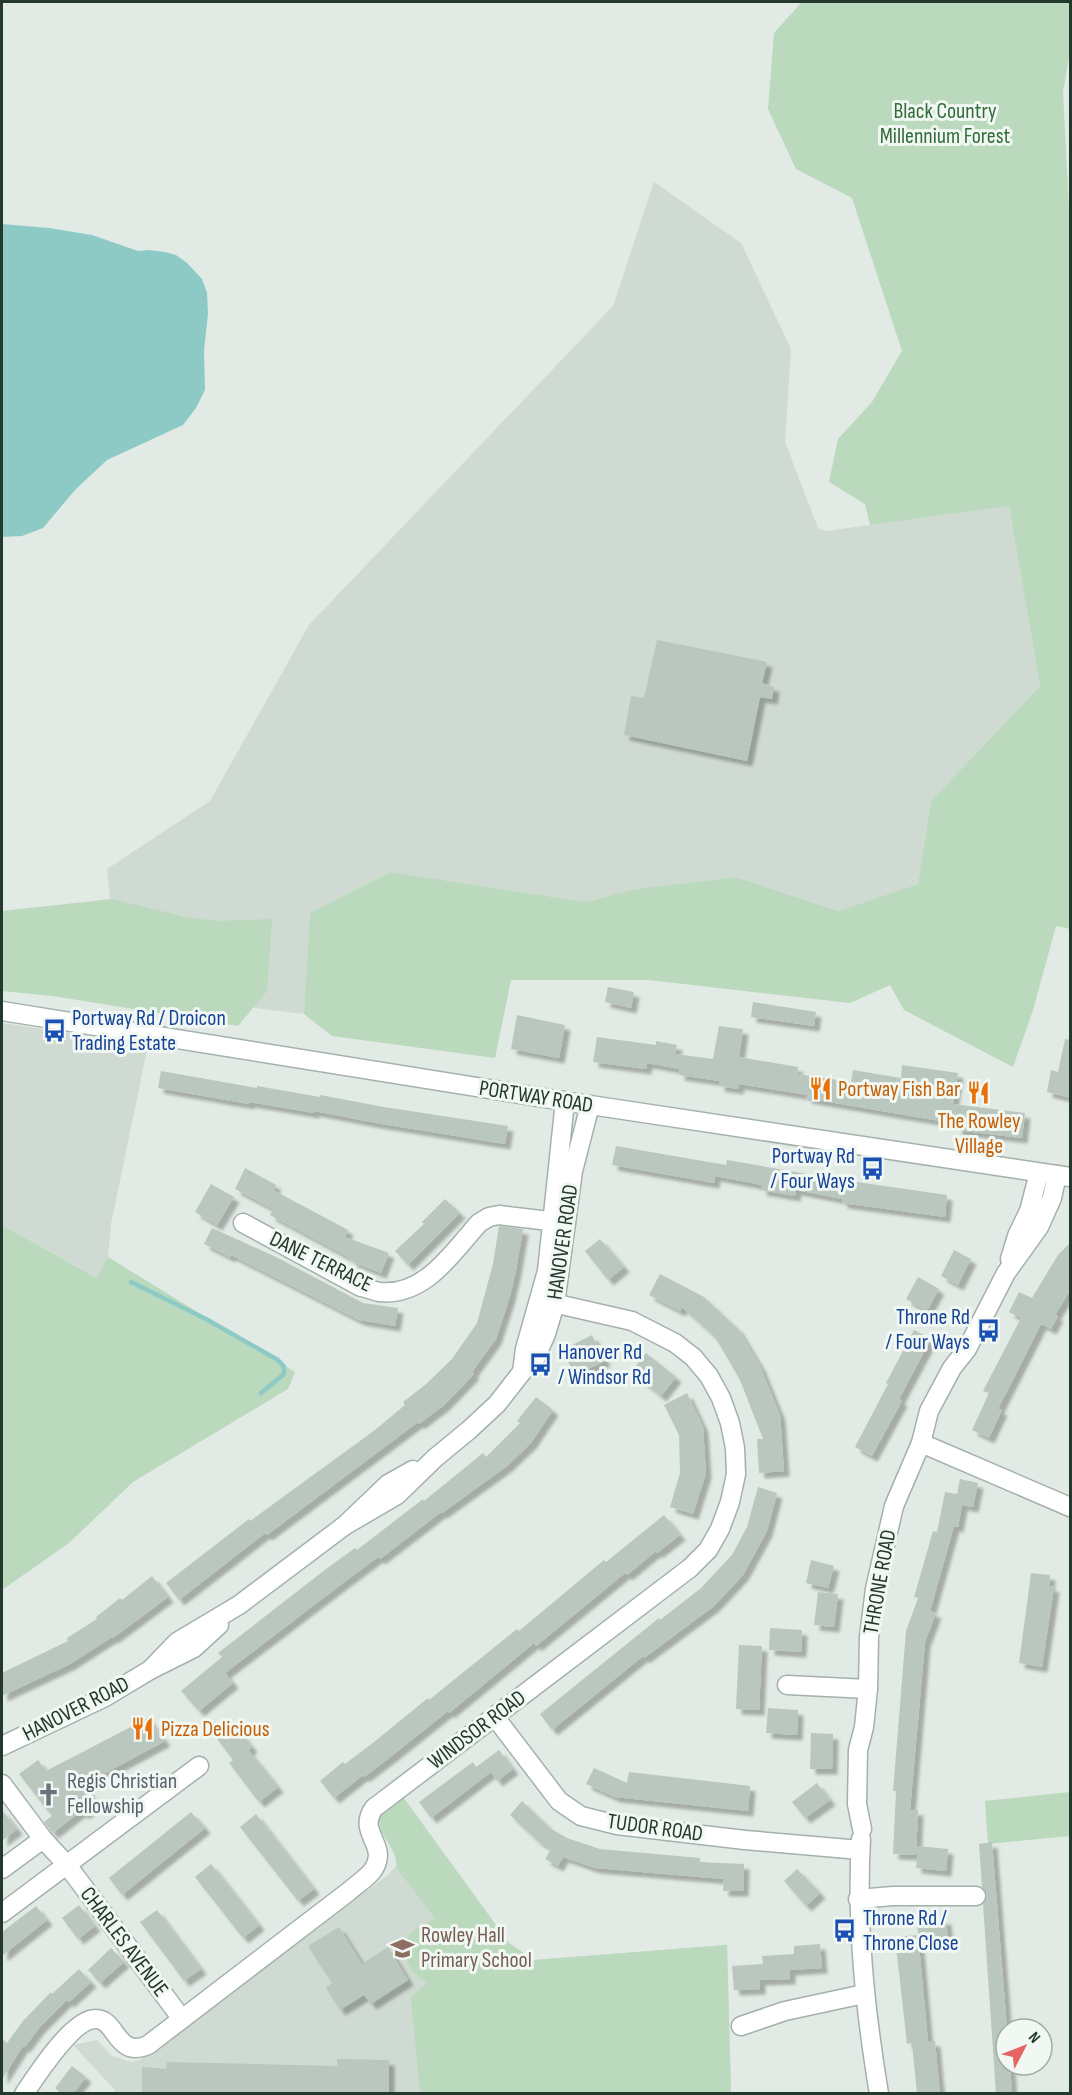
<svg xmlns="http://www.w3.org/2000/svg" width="1072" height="2095" viewBox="0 0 1072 2095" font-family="'Sofia Sans Condensed',sans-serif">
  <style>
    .built { fill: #cfdad2 }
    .green { fill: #bbd9bc }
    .water { fill: #8dcac5 }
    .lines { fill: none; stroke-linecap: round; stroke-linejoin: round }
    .stream { stroke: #8dcac5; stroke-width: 4.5 }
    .building { fill: #b9c7bf; filter: url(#shadow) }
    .minor-casing { stroke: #a4b1aa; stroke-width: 21 }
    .minor { stroke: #fff; stroke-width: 18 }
    .labels { text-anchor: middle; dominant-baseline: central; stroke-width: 6; stroke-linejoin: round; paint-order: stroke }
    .park-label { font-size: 22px; fill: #316c3a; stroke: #f1f7f2 }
    .transit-label { font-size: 22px; fill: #164399; stroke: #f1f7f2; text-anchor: start }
    .food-label { font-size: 22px; fill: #c56008; stroke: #f1f7f2; text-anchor: start }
    .street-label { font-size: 22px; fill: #23392e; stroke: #f1f7f2 }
    .worship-label { font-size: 22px; fill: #5b616d; stroke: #f1f7f2; text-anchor: start }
    .education-label { font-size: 22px; fill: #785e54; stroke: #f1f7f2; text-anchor: start }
  </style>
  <defs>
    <filter id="shadow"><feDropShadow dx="5.5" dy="5.5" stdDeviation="1.5" flood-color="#0004"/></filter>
  </defs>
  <rect width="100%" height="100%" fill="#e1eae4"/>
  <g class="built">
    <polygon points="654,182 741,243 791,349 785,442 818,528 826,531 1009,506 1040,686 931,801 918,884 838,911 736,877 636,889 585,902 391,872 310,913 304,1014 120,991 107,869 210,801 309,625 613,306"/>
    <polygon points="2,1023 148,1045 111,1224 108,1257 98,1278 2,1225"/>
    <polygon points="403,1797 509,1943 534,1960 727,1945 731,2093 115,2093 114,2089 73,2045 97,2040 112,2056 131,2062 137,2061 153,2053 389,1874 396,1866 396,1857 380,1829 380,1816"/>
  </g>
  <g class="green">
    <polygon points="802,2 1070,2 1070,51 1063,92 1070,228 1070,929 1056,926 1033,1010 1013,1067 904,1010 890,985 850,1003 649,980 511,980 495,1058 332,1036 304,1014 310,913 391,872 585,902 636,889 736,877 838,911 918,884 931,801 1040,686 1009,506 870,525 865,504 829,482 838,439 872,402 902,351 852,198 796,169 768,109 774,33"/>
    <polygon points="112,899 190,918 218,921 272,919 267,991 238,1026 53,996 2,991 2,911"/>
    <polygon points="2,1225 97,1278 108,1257 295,1372 288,1389 133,1482 69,1543 2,1590"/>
    <polygon points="1070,1792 1070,1836 988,1844 985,1801"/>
    <path d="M403,1797l106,146 25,17 193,-15 4,148h-311l-9,-96 16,-14c-24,-17 -21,-21 -18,-49l26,-16 -37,-48 -4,-18 -14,-23 -1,-9 2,-7z"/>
  </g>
  <polygon class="water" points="2,224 49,228 92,235 138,251 149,250 165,252 176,255 187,263 202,279 207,293 208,313 204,351 205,390 196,408 183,425 107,460 75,490 43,528 22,536 2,537"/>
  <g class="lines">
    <polyline class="stream" points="131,1282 206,1319 278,1360 284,1367 284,1374 261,1393"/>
  </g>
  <g class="building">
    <polygon points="657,640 767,662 762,683 774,687 772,699 760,697 747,761 624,735 631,696 644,698"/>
    <polygon points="608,987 634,992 631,1008 605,1002"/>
    <polygon points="753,1002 816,1012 814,1026 751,1017"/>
    <polygon points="517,1015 565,1025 559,1058 511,1049"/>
    <polygon points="719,1026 743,1029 739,1057 798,1067 797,1074 851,1082 853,1070 901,1078 902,1065 958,1073 953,1104 1025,1113 1022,1138 957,1130 957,1124 806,1098 807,1095 739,1084 738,1089 719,1086 720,1081 679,1075 680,1069 647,1063 646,1069 593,1062 597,1037 656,1045 656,1041 677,1045 675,1054 713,1059"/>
    <polygon points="1065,1039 1071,1040 1071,1098 1047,1092 1051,1070 1058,1072"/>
    <polygon points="161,1071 257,1088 257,1086 320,1097 320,1095 384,1107 508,1126 505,1144 376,1123 314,1111 314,1113 249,1102 249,1104 158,1088"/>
    <polygon points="616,1146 726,1165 727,1160 836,1179 947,1195 945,1217 842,1203 842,1199 796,1190 795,1196 761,1190 762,1185 715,1176 714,1183 612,1165"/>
    <polygon points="245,1168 276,1185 273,1190 348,1230 345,1237 389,1253 381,1273 351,1261 352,1259 270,1215 273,1209 235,1189"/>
    <polygon points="211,1184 234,1197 217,1225 195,1212"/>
    <polygon points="445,1199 460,1213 408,1265 395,1251 424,1224 422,1222"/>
    <polygon points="499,1226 523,1229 516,1270 510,1296 496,1339 472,1372 474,1374 444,1405 419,1424 418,1422 267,1535 265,1533 179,1600 166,1583 249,1519 250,1521 375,1430 405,1405 403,1402 425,1385 452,1359 477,1323 493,1264"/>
    <polygon points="212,1228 276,1257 363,1303 398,1308 395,1326 359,1320 231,1255 230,1257 204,1244"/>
    <polygon points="600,1239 624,1267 608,1280 585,1251"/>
    <polygon points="1071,1242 1071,1289 1055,1315 1058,1316 1051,1329 1041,1324 998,1409 1002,1410 989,1438 972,1430 989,1393 983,1391 1021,1318 1009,1312 1019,1292 1032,1298 1058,1255"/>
    <polygon points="954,1250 971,1259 958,1285 941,1276"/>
    <polygon points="660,1274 704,1297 738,1329 760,1366 780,1415 784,1471 759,1473 757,1439 763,1439 740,1380 715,1337 682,1307 680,1311 649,1295"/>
    <polygon points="918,1277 939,1289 927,1311 906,1299"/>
    <polygon points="914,1330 931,1339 899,1399 902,1401 872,1456 855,1447 888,1384 886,1383"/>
    <polygon points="592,1335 605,1361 575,1375 562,1350"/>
    <polygon points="646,1353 676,1377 661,1396 631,1372"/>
    <polygon points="687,1393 703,1427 706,1473 693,1514 670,1507 680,1473 679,1435 664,1405"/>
    <polygon points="536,1397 553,1410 531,1443 507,1466 442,1513 441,1512 380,1559 378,1557 343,1583 225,1673 233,1683 199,1711 181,1691 222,1657 218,1653 326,1569 355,1548 357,1550 423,1499 424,1501 483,1453 486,1457 520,1423 517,1421"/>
    <polygon points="960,1479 978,1483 973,1507 962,1505 958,1527 954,1526 930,1611 936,1613 925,1642 910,1810 918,1810 916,1855 893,1854 896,1791 893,1791 906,1631 918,1598 914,1597 933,1531 937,1532 945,1492 957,1494"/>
    <polygon points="758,1487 777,1493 767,1531 743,1575 714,1606 644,1658 643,1656 552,1730 540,1714 659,1618 660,1620 701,1588 732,1555 747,1527"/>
    <polygon points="664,1515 680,1535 657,1553 656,1551 627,1575 625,1573 536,1646 534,1643 449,1713 448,1711 389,1758 364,1777 363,1775 334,1798 320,1781 343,1762 345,1764 374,1742 428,1698 429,1700 517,1629 519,1631 604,1560 606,1562"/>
    <polygon points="811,1560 834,1566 828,1588 806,1583"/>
    <polygon points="1031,1573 1050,1575 1049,1586 1054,1587 1042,1667 1019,1663"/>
    <polygon points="152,1576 168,1597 113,1638 112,1637 70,1664 2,1696 2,1673 68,1641 67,1638 97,1619 96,1617 120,1598 122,1600"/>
    <polygon points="818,1592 838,1594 834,1627 814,1625"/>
    <polygon points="770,1628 802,1630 801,1652 769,1650"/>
    <polygon points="739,1645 762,1646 759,1710 736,1709"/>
    <polygon points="768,1708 798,1710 797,1735 766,1733"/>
    <polygon points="148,1718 165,1741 85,1784 95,1805 84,1814 81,1811 53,1833 44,1822 52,1816 19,1774 38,1760 46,1771"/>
    <polygon points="232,1722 252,1747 248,1750 278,1787 259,1802 229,1763 233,1760 215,1736"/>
    <polygon points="811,1733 833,1734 832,1769 810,1769"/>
    <polygon points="499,1750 513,1769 497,1781 491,1772 431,1818 419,1802 473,1762 476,1767"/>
    <polygon points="594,1768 627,1783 629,1772 750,1786 748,1811 615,1797 586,1784"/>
    <polygon points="817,1783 830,1800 805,1818 792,1802"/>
    <polygon points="522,1801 551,1829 567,1838 600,1849 700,1858 700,1862 744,1864 743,1891 723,1891 724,1879 595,1868 563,1857 558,1866 545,1859 551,1849 537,1840 510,1815"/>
    <polygon points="2,1810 17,1829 2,1841"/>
    <polygon points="191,1812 205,1828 122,1895 109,1878"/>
    <polygon points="256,1814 314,1889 298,1901 240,1827"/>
    <polygon points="992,1842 1007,2029 1006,2065 1010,2065 1012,2094 996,2094 983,1904 987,1895 982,1887 979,1844"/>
    <polygon points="918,1846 948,1849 946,1871 916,1868"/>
    <polygon points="211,1864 259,1925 243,1938 195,1877"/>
    <polygon points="797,1869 820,1893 806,1906 784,1881"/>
    <polygon points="79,1905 95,1926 78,1939 62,1918"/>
    <polygon points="36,1906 47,1920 2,1956 2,1932"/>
    <polygon points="157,1910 201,1969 184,1981 140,1922"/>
    <polygon points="946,1919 948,1941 919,1944 917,1922"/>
    <polygon points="339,1927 362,1964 388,1947 408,1980 371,2004 364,1995 340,2010 326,1988 332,1983 308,1946"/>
    <polygon points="918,1935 928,2041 935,2041 940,2094 917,2094 912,2043 907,2044 895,1937"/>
    <polygon points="820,1944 822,1968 790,1970 790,1979 760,1980 760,1989 734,1990 732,1966 763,1964 762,1956 794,1954 794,1946"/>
    <polygon points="111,1948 124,1962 100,1983 88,1970"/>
    <polygon points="79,1969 91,1982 69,2002 67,2000 39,2028 25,2047 23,2046 2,2079 2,2039 7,2043 23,2021 51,1992 52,1994"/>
    <polygon points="337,2059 389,2060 389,2094 142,2094 142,2067 166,2069 167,2062 337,2066"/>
    <polygon points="72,2066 86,2077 73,2094 61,2094 55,2088"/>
  </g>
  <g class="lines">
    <defs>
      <g id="minor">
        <polyline points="2,1011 557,1100 1070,1177"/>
        <path d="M243,1223l118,64c6,1 13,4 18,5 46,5 74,-40 100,-69l10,-6 10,-2 67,8"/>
        <polyline points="1010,1259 1017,1236 1029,1211 1039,1173"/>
        <polyline points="522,1372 525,1349 547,1271 565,1101"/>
        <polyline points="921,1443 1070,1507"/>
        <polyline points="344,1526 397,1495 435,1458 469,1430 497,1404 522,1372 535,1359 546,1334 555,1304 573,1171 590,1105"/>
        <polyline points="150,1670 177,1642 239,1605 344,1526 388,1484 413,1470"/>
        <polyline points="787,1685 868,1689"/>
        <polyline points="495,1717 559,1801 581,1816 617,1825 745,1840 860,1850"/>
        <polyline points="2,1746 105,1697 150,1670 194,1648 219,1625"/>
        <polyline points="2,1784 43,1839 67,1865 182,2019"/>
        <polyline points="862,1829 857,1804 858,1750 864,1727 868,1689 869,1637 875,1589 894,1506 921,1443 929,1411 952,1368 967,1349 1006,1273 1039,1227 1052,1198 1057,1175"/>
        <path d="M861,1839c-5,86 4,170 18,255"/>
        <polyline points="2,1869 43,1839"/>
        <polyline points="858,1899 893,1896 976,1896"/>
        <polyline points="2,1913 199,1766"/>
        <polyline points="741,2026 785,2011 864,1994"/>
        <path d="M24,2094c13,-19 49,-76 72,-75 21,0 20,40 52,26l200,-153c8,-7 19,-14 25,-22 17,-25 -17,-37 1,-62l316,-240 18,-18 12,-21 10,-27 6,-28 -1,-26 -5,-25 -9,-25 -12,-22 -16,-19 -18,-14 -43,-22 -92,-21"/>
      </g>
    </defs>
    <use href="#minor" class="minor-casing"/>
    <use href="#minor" class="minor"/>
  </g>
  <defs>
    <symbol id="bus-bare" viewBox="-9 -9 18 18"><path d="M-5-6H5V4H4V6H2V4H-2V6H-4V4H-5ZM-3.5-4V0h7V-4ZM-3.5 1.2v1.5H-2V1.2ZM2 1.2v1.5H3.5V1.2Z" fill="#1a4fb4" stroke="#f1f7f2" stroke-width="2.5" paint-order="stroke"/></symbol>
    <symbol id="restaurant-bare" viewBox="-9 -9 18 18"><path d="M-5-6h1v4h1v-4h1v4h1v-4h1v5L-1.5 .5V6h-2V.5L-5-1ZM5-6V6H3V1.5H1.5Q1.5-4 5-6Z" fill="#e8710a" stroke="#f1f7f2" stroke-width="2.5" paint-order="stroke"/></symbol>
    <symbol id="church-bare" viewBox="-9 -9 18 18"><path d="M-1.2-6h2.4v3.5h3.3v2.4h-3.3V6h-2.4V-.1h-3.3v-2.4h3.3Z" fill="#6b7280" stroke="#f1f7f2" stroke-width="2.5" paint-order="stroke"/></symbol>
    <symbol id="school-bare" viewBox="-9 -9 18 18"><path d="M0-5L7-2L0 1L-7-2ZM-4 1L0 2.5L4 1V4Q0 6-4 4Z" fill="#8d6e63" stroke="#f1f7f2" stroke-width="2.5" paint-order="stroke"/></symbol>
  </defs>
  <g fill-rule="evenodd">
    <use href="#bus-bare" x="38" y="1014" width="33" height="33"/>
    <use href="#restaurant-bare" x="804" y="1072" width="33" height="33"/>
    <use href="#restaurant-bare" x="962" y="1076" width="33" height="33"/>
    <use href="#bus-bare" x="856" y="1152" width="33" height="33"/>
    <use href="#bus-bare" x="972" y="1314" width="33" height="33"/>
    <use href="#bus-bare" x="524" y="1348" width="33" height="33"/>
    <use href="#restaurant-bare" x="126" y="1712" width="33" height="33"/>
    <use href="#church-bare" x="32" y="1778" width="33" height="33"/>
    <use href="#bus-bare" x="828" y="1914" width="33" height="33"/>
    <use href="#school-bare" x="386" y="1932" width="33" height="33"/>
  </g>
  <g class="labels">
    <g class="park-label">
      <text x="945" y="111">Black Country<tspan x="945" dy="25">Millennium Forest</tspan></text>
    </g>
    <g class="transit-label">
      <text x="72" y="1018">Portway Rd / Droicon<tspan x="72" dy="25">Trading Estate</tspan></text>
      <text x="855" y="1156" text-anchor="end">Portway Rd<tspan x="855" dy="25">/ Four Ways</tspan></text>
      <text x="970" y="1317" text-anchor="end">Throne Rd<tspan x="970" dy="25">/ Four Ways</tspan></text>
      <text x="558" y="1352">Hanover Rd<tspan x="558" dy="25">/ Windsor Rd</tspan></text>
      <text x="863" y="1918">Throne Rd /<tspan x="863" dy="25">Throne Close</tspan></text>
    </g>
    <g class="food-label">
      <text x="838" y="1089">Portway Fish Bar</text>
      <text x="979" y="1121" text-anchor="middle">The Rowley<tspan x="979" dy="25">Village</tspan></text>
      <text x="161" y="1729">Pizza Delicious</text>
    </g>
    <g class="street-label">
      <text transform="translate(536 1097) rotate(9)">PORTWAY ROAD</text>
      <text transform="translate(563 1242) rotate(-82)">HANOVER ROAD</text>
      <text transform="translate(321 1262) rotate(26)">DANE TERRACE</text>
      <text transform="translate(880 1582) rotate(-80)">THRONE ROAD</text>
      <text transform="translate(76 1709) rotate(-27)">HANOVER ROAD</text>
      <text transform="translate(477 1730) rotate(-37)">WINDSOR ROAD</text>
      <text transform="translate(655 1828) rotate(8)">TUDOR ROAD</text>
      <text transform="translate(124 1942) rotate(53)">CHARLES AVENUE</text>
    </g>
    <g class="worship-label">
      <text x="67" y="1781">Regis Christian<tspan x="67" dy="25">Fellowship</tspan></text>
    </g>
    <g class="education-label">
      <text x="421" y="1935">Rowley Hall<tspan x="421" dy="25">Primary School</tspan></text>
    </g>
  </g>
  <rect width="1072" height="2095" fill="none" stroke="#23392e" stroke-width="6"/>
  <g transform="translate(1024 2047) rotate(48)"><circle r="28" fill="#f1f7f2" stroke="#9faba4" stroke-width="1.5"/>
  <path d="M0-4.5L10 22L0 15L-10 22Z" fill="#e56564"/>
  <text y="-9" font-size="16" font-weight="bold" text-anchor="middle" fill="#23392e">N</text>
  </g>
</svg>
